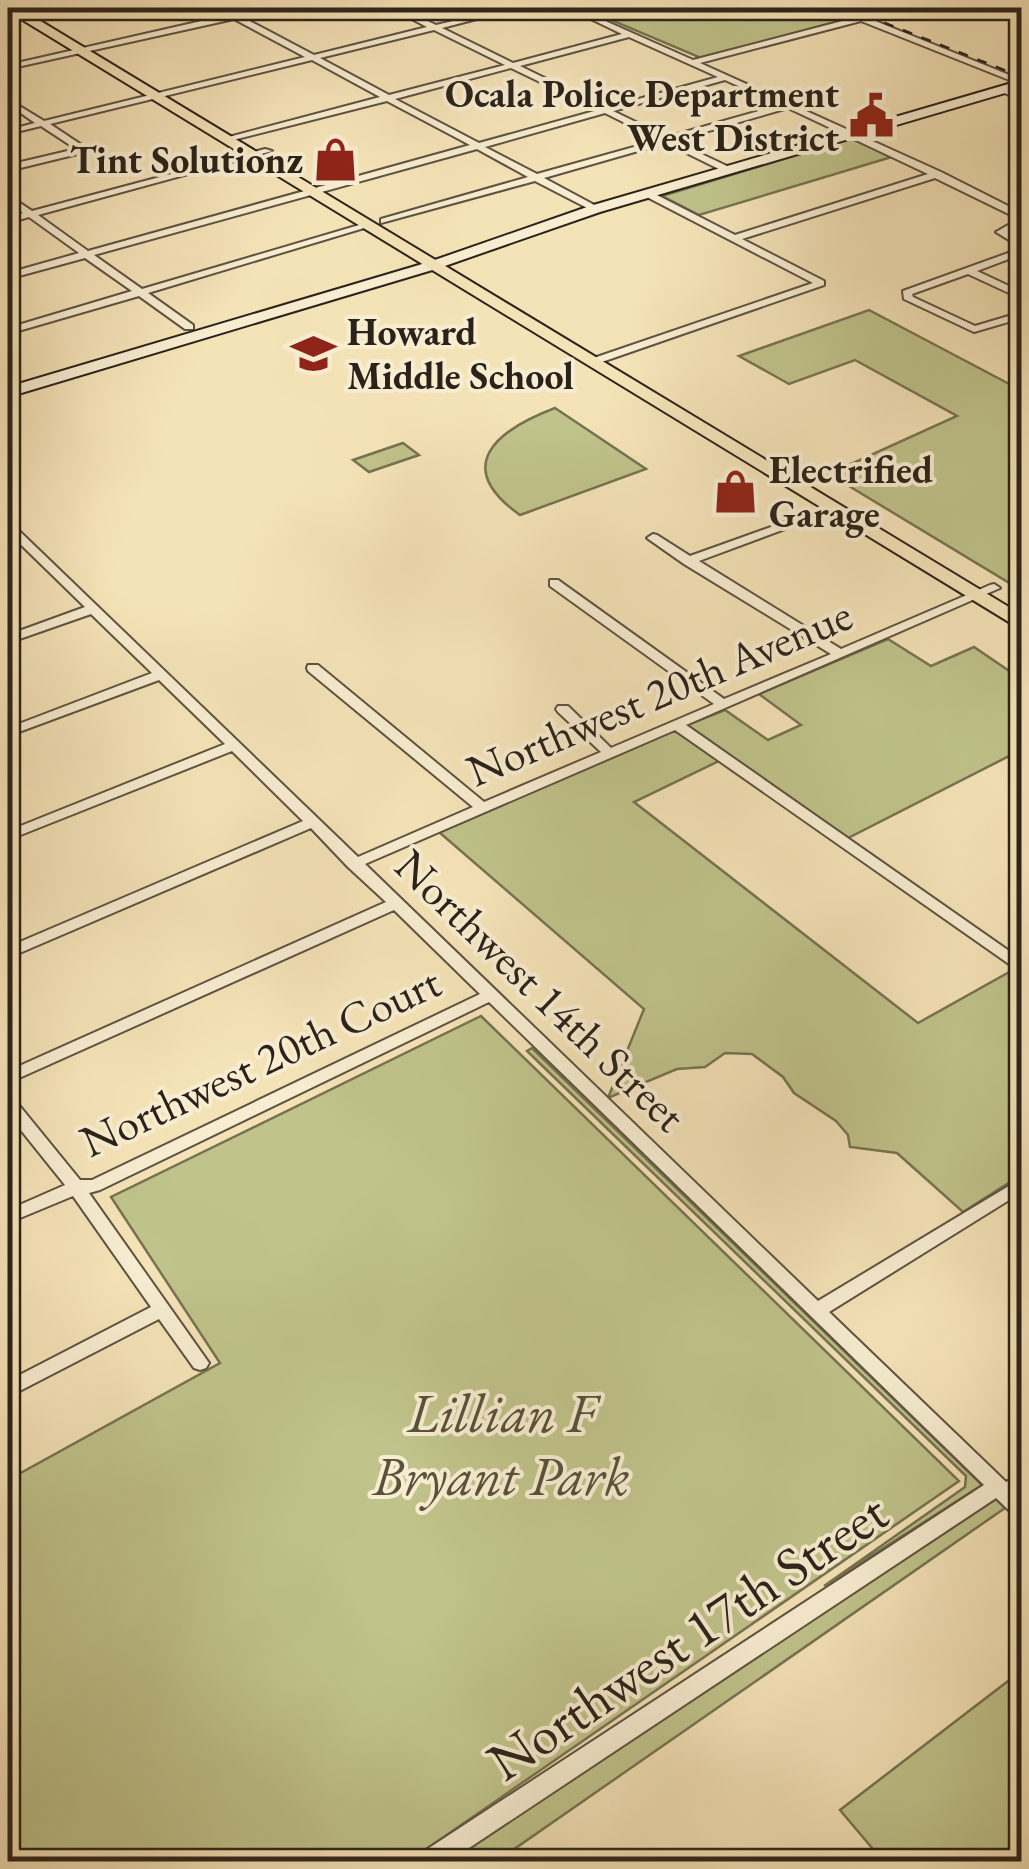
<svg xmlns="http://www.w3.org/2000/svg" width="1029" height="1869" viewBox="0 0 1029 1869" font-family="'EB Garamond',serif">
  <style>
    .green { fill: #c0c38b; stroke: #767352; stroke-width: 2.5 }
    .lines { fill: none; stroke-linecap: round; stroke-linejoin: round }
    .minor-casing { stroke: #5e5341; stroke-width: 4 }
    .secondary-casing { stroke: #2b2319; stroke-width: 4 }
    .trunk-casing { stroke: #2b2319; stroke-width: 4 }
    .minor { fill: #f8edd1; fill-rule: evenodd }
    .secondary { fill: #f8edd1; fill-rule: evenodd }
    .trunk { fill: #f5e3b8; fill-rule: evenodd }
    .rail { stroke: #2b2319; stroke-width: 2.5; stroke-dasharray: 10 10; stroke-linecap: butt }
    .labels { text-anchor: middle; dominant-baseline: central; stroke-width: 8; stroke-linejoin: round; paint-order: stroke }
    .far-poi-label { font-size: 38px; font-weight: bold; fill: #2b2319; stroke: #f8edd1; text-anchor: end }
    .street-label { font-size: 45px; fill: #2b2319; stroke: #f8edd1 }
    .near-park-label { font-size: 55px; font-style: italic; fill: #58533b; stroke: #f8edd1 }
    .near-street-label { font-size: 55px; fill: #2b2319; stroke: #f8edd1 }
  </style>
  <rect width="100%" height="100%" fill="#f5e3b8"/>
  <filter id="stains"><feTurbulence type="fractalNoise" baseFrequency=".002" numOctaves="4"/><feColorMatrix values="0 0 0 0 .2 0 0 0 0 .09 0 0 0 0 .02 0 0 0 .5 -.17"/></filter>
  <radialGradient id="worn" r=".72"><stop offset=".6" stop-color="#630" stop-opacity="0"/><stop offset="1" stop-color="#630" stop-opacity=".3"/></radialGradient>
  <g class="green">
    <polygon points="632,8 826,8 851,18 701,58 599,15"/>
    <polygon points="853,138 895,156 699,215 662,196"/>
    <polygon points="869,310 1015,387 1021,385 1021,590 829,474 957,416 855,360 789,384 739,356"/>
    <path d="M555,408l91,61 -126,46c-69,-49 -23,-85 35,-107z"/>
    <polygon points="403,443 419,455 369,472 353,460"/>
    <polygon points="888,639 931,666 974,647 1021,679 1021,750 848,838 687,725 725,710 768,740 801,725 759,694"/>
    <polygon points="675,730 719,761 634,802 918,1023 1013,970 1021,976 1021,1175 963,1212 897,1153 850,1147 848,1135 836,1121 794,1093 783,1077 752,1054 725,1053 705,1067 677,1069 608,1098 644,1009 439,832"/>
    <polygon points="481,1016 959,1481 409,1861 8,1862 8,1480 220,1363 111,1197"/>
    <polygon points="532,1048 982,1485 824,1586 965,1487 966,1476 527,1051"/>
    <polygon points="996,1499 1005,1508 497,1861 447,1862"/>
    <polygon points="1021,1671 1021,1861 883,1861 840,1810"/>
  </g>
  <g class="lines">
    <defs>
      <g id="minor">
        <path d="M217,8h8l11,6 38,-6 -32,9 72,38 113,-28 -36,-19h8l37,17 73,-17h10l-77,20 71,35 109,-29 -54,-26h8l117,52 161,-42 -21,-10h10l179,72v5l-161,-64 -161,42 241,109 81,41v12l-14,7 14,9v7l-26,-16 23,-13 -84,-41 -193,61 82,42v4l-228,79h-8v-4l225,-77 -170,-88v-4h6l86,44 193,-61 -140,-66 -114,33 55,26v4h-6l-57,-28 -122,35 54,29 2,2 -5,3 -60,-31 -154,42v-4l147,-42 -51,-28 -383,106 48,34 224,-66 8,2 -226,68 45,32v4h-8l-46,-33 -131,38v-6l124,-37 -47,-33 -77,21v-6l71,-20 -50,-36 -21,6v-6l15,-4 -15,-11v-7l24,16 233,-62 7,2 -234,64 50,36 382,-106 -83,-44 -162,41v-4l155,-41 -68,-37 -262,64 36,24v4l-78,19v-6l68,-16 -35,-23 -33,8v-4l27,-7 -27,-19v-5l36,22 261,-64 -71,-38 -226,50v-4l220,-50zM434,30l71,35 -116,30 -69,-37zM629,37l89,40 -112,31 -86,-42zM511,68l87,42 -119,33 -84,-44zM725,80l55,25 -113,32 -54,-26zM605,113l54,27 -122,34 -52,-27z"/>
        <polygon points="999,87 1022,95 1022,100 999,91"/>
        <polygon points="1022,248 1022,254 977,271 1022,292 1022,299 968,274 912,294 913,297 975,326 1022,312 1022,318 974,332 904,299 903,291"/>
        <polygon points="832,505 836,506 836,510 699,561 841,649 990,585 994,584 1000,588 686,725 1022,960 1022,973 675,730 365,864 818,1301 1022,1178 1022,1192 829,1312 1006,1482 1022,1474 1022,1493 1019,1494 1022,1497 1022,1518 1015,1516 996,1498 448,1862 417,1862 420,1854 984,1485 489,1002 100,1190 89,1193 209,1363 206,1368 200,1370 194,1368 159,1319 8,1397 8,1381 151,1307 73,1196 8,1223 8,1210 65,1185 8,1114 8,1097 14,1099 80,1180 92,1180 480,994 394,910 8,1083 8,1071 386,902 348,867 311,828 8,958 8,947 303,821 232,751 8,840 8,831 225,744 159,680 8,736 8,728 152,673 91,614 8,643 8,635 85,607 8,532 8,523 12,524 358,857 473,807 308,671 307,668 308,665 318,665 484,802 601,752 558,712 556,709 558,706 568,706 611,748 714,704 550,586 550,580 558,580 724,699 831,654 684,564 647,538 653,534 657,535 690,556"/>
      </g>
      <polygon id="secondary" points="1022,80 1022,88 600,212 439,268 8,397 8,387 429,262 590,206"/>
      <polygon id="trunk" points="8,8 19,8 1022,615 1022,630 8,11"/>
    </defs>
    <use href="#minor" class="minor-casing"/>
    <use href="#secondary" class="secondary-casing"/>
    <use href="#trunk" class="trunk-casing"/>
    <use href="#minor" class="minor"/>
    <use href="#secondary" class="secondary"/>
    <use href="#trunk" class="trunk"/>
    <polyline class="rail" points="847,8 1022,77"/>
  </g>
  <defs>
    <symbol id="civic-bare" viewBox="-9 -9 18 18"><path d="M-.6-6.5H3V-4.5H.6V-3L4-1V1h2V6H-6V1h2V-1L-.6-3ZM-1.2 2.5V6h2.4V2.5Z" fill="#8f2418" stroke="#f8edd1" stroke-width="2.5" paint-order="stroke"/></symbol>
    <symbol id="shop-bare" viewBox="-9 -9 18 18"><path d="M-5-2.5h2.3a2.7 3.5 0 0 1 5.4 0H5L5.5 6h-11ZM-1.5-2.5h3a1.5 2.3 0 0 0-3 0Z" fill="#8f2418" stroke="#f8edd1" stroke-width="2.5" paint-order="stroke"/></symbol>
    <symbol id="school-bare" viewBox="-9 -9 18 18"><path d="M0-5L7-2L0 1L-7-2ZM-4 1L0 2.5L4 1V4Q0 6-4 4Z" fill="#8f2418" stroke="#f8edd1" stroke-width="2.5" paint-order="stroke"/></symbol>
  </defs>
  <g fill-rule="evenodd">
    <use href="#civic-bare" x="840" y="84" width="63" height="63"/>
    <use href="#shop-bare" x="304" y="128" width="63" height="63"/>
    <use href="#school-bare" x="282" y="322" width="63" height="63"/>
    <use href="#shop-bare" x="704" y="460" width="63" height="63"/>
  </g>
  <g class="labels">
    <g class="far-poi-label">
      <text x="839" y="93">Ocala Police Department<tspan x="839" dy="44">West District</tspan></text>
      <text x="303" y="159">Tint Solutionz</text>
      <text x="347" y="331" text-anchor="start">Howard<tspan x="347" dy="44">Middle School</tspan></text>
      <text x="769" y="469" text-anchor="start">Electrified<tspan x="769" dy="44">Garage</tspan></text>
    </g>
    <g class="street-label">
      <text transform="translate(659 692) rotate(-23)">Northwest 20th Avenue</text>
      <text transform="translate(541 990) rotate(44)">Northwest 14th Street</text>
      <text transform="translate(260 1061) rotate(-25)">Northwest 20th Court</text>
    </g>
    <g class="near-park-label">
      <text x="501" y="1412">Lillian F<tspan x="501" dy="63">Bryant Park</tspan></text>
    </g>
    <g class="near-street-label">
      <text transform="translate(687 1636) rotate(-34)">Northwest 17th Street</text>
    </g>
  </g>
  <rect width="1029" height="1869" fill="none" stroke="#f5e3b8" stroke-width="40"/>
  <rect x="10" y="10" width="1009" height="1849" fill="none" stroke="#2b2319" stroke-width="5"/>
  <rect x="20" y="20" width="989" height="1829" fill="none" stroke="#2b2319" stroke-width="2.5"/>
  <rect width="100%" height="100%" filter="url(#stains)"/>
  <rect width="100%" height="100%" fill="url(#worn)"/>
</svg>
